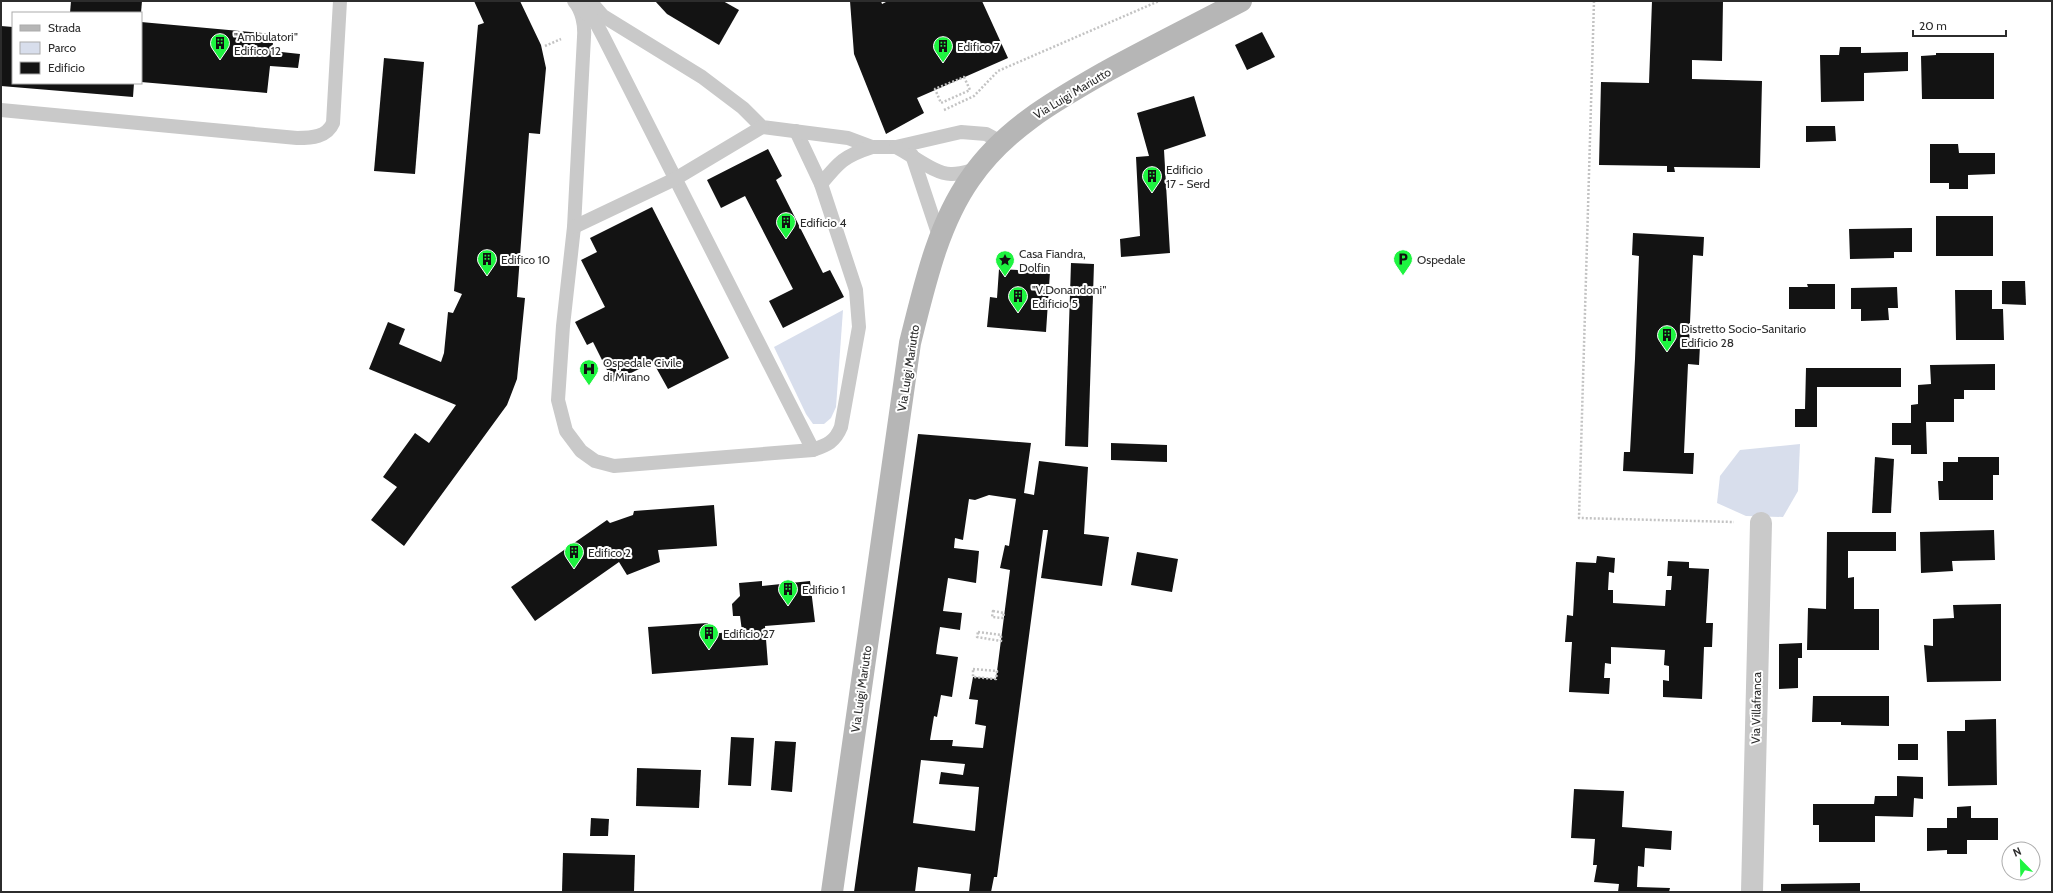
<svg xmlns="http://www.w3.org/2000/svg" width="2053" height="893" viewBox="0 0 2053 893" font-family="Cabin,sans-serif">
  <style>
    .green { fill: #d8deec }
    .building { fill: #131313; fill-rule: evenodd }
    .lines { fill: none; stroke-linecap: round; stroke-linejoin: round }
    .path { stroke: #c3c3c3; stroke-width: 2.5; stroke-dasharray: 2 2; stroke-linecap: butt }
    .lane { stroke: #c9c9c9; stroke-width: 14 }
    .street { stroke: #c9c9c9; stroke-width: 22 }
    .secondary { stroke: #b6b6b6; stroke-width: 22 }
    .labels { text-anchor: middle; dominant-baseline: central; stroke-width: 4; stroke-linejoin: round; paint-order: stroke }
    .poi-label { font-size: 12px; fill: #2c2c2c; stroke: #fff; text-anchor: start }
    .street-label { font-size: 12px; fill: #2c2c2c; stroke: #fff }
  </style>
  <rect width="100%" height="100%" fill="#fff"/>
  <g class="green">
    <polygon points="843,310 836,407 831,418 824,424 813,424 806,414 774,347"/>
    <polygon points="1800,444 1798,491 1783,517 1746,516 1717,503 1720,476 1740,450"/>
  </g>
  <g class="building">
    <polygon points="71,1 142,1 141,13 70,13"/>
    <polygon points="474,1 520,1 541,45 546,68 540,134 529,133 517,297 525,298 517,379 507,405 404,546 371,520 397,487 383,477 415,433 429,443 456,405 369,369 388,322 405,329 399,344 441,362 444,353 448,312 453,313 462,294 454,291 478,25 484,23"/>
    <polygon points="655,1 723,1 739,10 719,45 667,14"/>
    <polygon points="850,1 881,1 882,4 888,1 982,1 1008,58 917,98 924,113 886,134 854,54"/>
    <polygon points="1652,1 1723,1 1722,61 1692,60 1692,79 1762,81 1760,168 1674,167 1675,172 1667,172 1667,166 1599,165 1601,82 1649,83"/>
    <polygon points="141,22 274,34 272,51 300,54 298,68 270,66 267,93 141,82"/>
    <polygon points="1,26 13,27 13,83 134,83 133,97 1,86"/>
    <polygon points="1262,32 1275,57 1247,70 1235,45"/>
    <polygon points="1840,47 1861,47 1861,53 1908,52 1908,71 1864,73 1864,101 1821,102 1820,55 1839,55"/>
    <polygon points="1936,53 1994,53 1994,99 1922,99 1921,56 1936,55"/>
    <polygon points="384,58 424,62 415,174 374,171"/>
    <polygon points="1194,96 1206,136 1164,150 1170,253 1121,257 1120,239 1140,236 1136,157 1149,156 1137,113"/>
    <polygon points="1806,126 1835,126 1836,141 1806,142"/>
    <polygon points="1930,144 1958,144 1959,153 1995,153 1995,174 1968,175 1968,189 1949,189 1949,183 1930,183"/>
    <polygon points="768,149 782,176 776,180 823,273 830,270 844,297 783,328 769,301 793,289 745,196 721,208 707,180"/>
    <polygon points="652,207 729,358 668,389 653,362 613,382 593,342 587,345 575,322 605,307 581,260 597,252 590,238"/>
    <rect x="1936" y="216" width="57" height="40"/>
    <polygon points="1912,228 1912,252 1894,252 1894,258 1850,259 1849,229"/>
    <polygon points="1633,233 1704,237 1703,256 1693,255 1689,345 1700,345 1699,365 1688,364 1684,453 1694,453 1693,474 1623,471 1624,452 1630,452 1635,359 1639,256 1632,255"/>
    <polygon points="1071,263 1094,264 1088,447 1065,446"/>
    <polygon points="999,269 1050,272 1046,332 987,327 990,297 997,298"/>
    <polygon points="2002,281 2025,281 2026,305 2002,304"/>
    <polygon points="1807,284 1835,284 1835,309 1789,309 1789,287 1808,287"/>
    <polygon points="1897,287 1898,308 1888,308 1889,320 1861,321 1861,309 1851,309 1851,288"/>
    <polygon points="1955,290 1992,290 1992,309 2003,309 2004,340 1956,340"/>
    <polygon points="1995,364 1995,390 1964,390 1964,399 1954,399 1954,422 1926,422 1927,454 1911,454 1911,445 1892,445 1892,423 1911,423 1911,405 1918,404 1918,385 1931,384 1930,365"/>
    <polygon points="1806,368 1901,368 1901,387 1817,387 1817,427 1795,427 1795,409 1805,409"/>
    <path d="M918,434l113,9 -7,50 10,2 5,-34 49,6 -4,67 25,3 -7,49 -61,-8 7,-48h-5l-46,347h-3l-3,15h-22l2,-18 -53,-7 -3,25h-61zM989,495l27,4 -7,47 -4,-1 -5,23 10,2 -14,109 -23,-2 -4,22 9,1 -3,24 11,2 -3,22 -31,-2 1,-6h-23l4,-24 3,1 4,-22 11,2 6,-40 -22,-3 1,-8 3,-19 20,3 2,-17 -19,-2 5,-33 28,5 3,-32 -25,-3 1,-10 8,2 6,-41 6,1zM921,760l44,4 -2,11 -22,-3 -2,12 40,3 -4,44 -62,-8z"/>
    <polygon points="1111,443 1167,445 1167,462 1111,460"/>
    <polygon points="1875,457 1894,459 1891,513 1872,513"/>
    <polygon points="1958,457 1999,457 1999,475 1993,475 1993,500 1939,500 1938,481 1943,481 1943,462 1958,462"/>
    <polygon points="714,505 717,546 658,550 660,562 627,575 619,562 535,621 511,587 607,520 610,523 633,515 634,511"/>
    <polygon points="1994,530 1995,560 1952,561 1953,571 1921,573 1920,532"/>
    <polygon points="1827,532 1896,532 1896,551 1848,551 1848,578 1854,577 1854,609 1879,609 1879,650 1807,650 1808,608 1826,609"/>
    <polygon points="1137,552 1178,559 1172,592 1131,585"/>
    <polygon points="1597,556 1615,558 1614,573 1609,572 1608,590 1613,590 1613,603 1665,606 1666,590 1671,590 1672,576 1667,576 1668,561 1689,562 1689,568 1709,569 1706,623 1713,623 1712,647 1704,647 1702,699 1663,697 1663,680 1669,681 1669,666 1664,665 1665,650 1611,647 1611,664 1605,663 1604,678 1610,678 1609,694 1569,692 1572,642 1565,642 1567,615 1573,616 1576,562 1596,563"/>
    <polygon points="762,581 762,586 810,581 815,622 765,626 768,665 652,674 648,627 708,623 709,634 742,631 740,616 733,616 732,604 740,596 739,583"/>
    <polygon points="2001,604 2001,681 1927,682 1924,645 1933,646 1933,619 1954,618 1953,605"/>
    <polygon points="1802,643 1802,658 1798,658 1798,688 1779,689 1779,644"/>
    <polygon points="1813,696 1889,696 1889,726 1841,725 1841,722 1812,722"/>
    <polygon points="1996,719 1997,785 1948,786 1947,731 1965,731 1965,720"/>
    <polygon points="731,737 754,738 751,786 728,785"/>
    <polygon points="775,741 796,742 792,792 771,790"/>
    <rect x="1898" y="744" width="20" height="16"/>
    <polygon points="637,768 701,770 699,808 636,806"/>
    <polygon points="1897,776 1923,777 1923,799 1914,798 1913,817 1875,816 1875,842 1819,842 1819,825 1813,825 1813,804 1874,804 1875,796 1897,796"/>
    <polygon points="1574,789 1624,791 1622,827 1672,831 1671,850 1645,848 1644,867 1638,866 1637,887 1670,888 1669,892 1618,892 1619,884 1594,882 1597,865 1593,865 1595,839 1571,838"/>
    <polygon points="1971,806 1971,818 1998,818 1998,840 1967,840 1967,854 1947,854 1947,850 1927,851 1927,828 1947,828 1947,818 1957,818 1957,807"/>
    <polygon points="591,818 609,819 608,836 590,836"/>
    <polygon points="563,853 635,855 634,892 562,892"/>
    <polygon points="1860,883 1860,892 1778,892 1781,891 1781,884"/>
  </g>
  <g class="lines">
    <g class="path">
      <polyline points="1594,1 1579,518 1734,522"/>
      <polyline points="545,46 561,39"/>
      <polygon points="964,77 970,90 941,103 935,89"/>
      <polyline points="944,110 974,96 998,71 1159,1"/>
      <polygon points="993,611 1004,613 1003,618 992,617"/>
      <polygon points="978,632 1001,635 1001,641 977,637"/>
      <polygon points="973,669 997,671 996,679 973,677"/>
    </g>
    <g class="lane">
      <path d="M574,1c8,9 11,24 10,36l-10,190 -11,99 -5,74 8,31 15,20 14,10 19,5 199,-16c14,-5 22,-8 28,-23l18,-100 -3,-37 -35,-106 -25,-53"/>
      <polyline points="590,1 603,16 702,77 743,108 762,127 848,138 872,147 896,147 961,132 986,134 1001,142"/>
      <polyline points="578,6 595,21 604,38 813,450"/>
      <path d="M1,110l296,28c15,0 30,-1 36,-15l7,-122"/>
      <path d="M896,147c16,8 40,28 56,27 9,0 17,-3 25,-5"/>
      <polyline points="912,155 940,239"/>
      <path d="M821,184c18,-22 23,-28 51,-37"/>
      <polyline points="574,227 675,179 762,127"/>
    </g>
    <polyline class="street" points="1752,892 1761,523"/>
    <path class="secondary" d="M832,892l78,-549c14,-55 27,-117 60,-164 34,-50 86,-79 137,-108 44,-24 90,-47 134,-70"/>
  </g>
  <defs>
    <symbol id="building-pin" viewBox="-11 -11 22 30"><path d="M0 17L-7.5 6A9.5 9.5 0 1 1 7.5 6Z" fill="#1ef440" stroke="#fff"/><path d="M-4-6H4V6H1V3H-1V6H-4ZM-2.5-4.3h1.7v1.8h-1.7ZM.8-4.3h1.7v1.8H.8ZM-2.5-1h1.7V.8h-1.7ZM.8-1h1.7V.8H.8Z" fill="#111"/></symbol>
    <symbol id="parking-pin" viewBox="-11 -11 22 30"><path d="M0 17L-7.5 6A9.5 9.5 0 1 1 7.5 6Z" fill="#1ef440" stroke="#fff"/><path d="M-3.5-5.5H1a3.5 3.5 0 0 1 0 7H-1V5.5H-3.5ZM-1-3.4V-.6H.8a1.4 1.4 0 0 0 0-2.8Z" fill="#111"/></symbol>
    <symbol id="sight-pin" viewBox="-11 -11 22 30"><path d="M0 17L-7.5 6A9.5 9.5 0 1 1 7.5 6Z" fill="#1ef440" stroke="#fff"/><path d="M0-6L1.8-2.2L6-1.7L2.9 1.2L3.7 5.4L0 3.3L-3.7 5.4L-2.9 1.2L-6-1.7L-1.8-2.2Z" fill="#111"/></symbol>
    <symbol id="hospital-pin" viewBox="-11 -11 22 30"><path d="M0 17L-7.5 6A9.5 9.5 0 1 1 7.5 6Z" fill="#1ef440" stroke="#fff"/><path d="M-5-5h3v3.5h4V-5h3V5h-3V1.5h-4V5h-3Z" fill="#111"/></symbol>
  </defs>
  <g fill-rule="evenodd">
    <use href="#building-pin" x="209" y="32" width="22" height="30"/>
    <use href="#building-pin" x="932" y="35" width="22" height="30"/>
    <use href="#building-pin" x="1141" y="165" width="22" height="30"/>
    <use href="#building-pin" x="775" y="211" width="22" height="30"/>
    <use href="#building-pin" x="476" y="248" width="22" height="30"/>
    <use href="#parking-pin" x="1392" y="248" width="22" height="30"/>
    <use href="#sight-pin" x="994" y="249" width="22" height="30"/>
    <use href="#building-pin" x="1007" y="285" width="22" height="30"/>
    <use href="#building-pin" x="1656" y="324" width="22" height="30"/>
    <use href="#hospital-pin" x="578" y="358" width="22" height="30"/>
    <use href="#building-pin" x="563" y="541" width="22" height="30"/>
    <use href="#building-pin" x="777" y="578" width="22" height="30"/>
    <use href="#building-pin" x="698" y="622" width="22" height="30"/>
  </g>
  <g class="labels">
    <g class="poi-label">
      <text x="234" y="36">"Ambulatori"<tspan x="234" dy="14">Edifico 12</tspan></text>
      <text x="957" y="46">Edifico 7</text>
      <text x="1166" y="169">Edificio<tspan x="1166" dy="14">17 - Serd</tspan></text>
      <text x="800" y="222">Edificio 4</text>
      <text x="1019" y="253">Casa Fiandra,<tspan x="1019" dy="14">Dolfin</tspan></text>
      <text x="501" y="259">Edifico 10</text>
      <text x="1417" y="259">Ospedale</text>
      <text x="1032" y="289">"V.Donandoni"<tspan x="1032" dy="14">Edificio 5</tspan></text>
      <text x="1681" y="328">Distretto Socio-Sanitario<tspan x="1681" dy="14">Edificio 28</tspan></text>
      <text x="603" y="362">Ospedale Civile<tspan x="603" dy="14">di Mirano</tspan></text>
      <text x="588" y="552">Edifico 2</text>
      <text x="802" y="589">Edificio 1</text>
      <text x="723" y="633">Edificio 27</text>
    </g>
    <g class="street-label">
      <text transform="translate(1072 93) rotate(-31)">Via Luigi Mariutto</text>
      <text transform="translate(908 368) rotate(-81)">Via Luigi Mariutto</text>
      <text transform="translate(861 689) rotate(-82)">Via Luigi Mariutto</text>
      <text transform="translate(1756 708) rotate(-89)">Via Villafranca</text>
    </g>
  </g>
  <rect width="2053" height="893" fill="none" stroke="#2c2c2c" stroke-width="4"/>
  <rect x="12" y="12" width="130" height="72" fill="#ffffff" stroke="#ababab"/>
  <rect x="20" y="25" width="20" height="6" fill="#b6b6b6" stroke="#ababab"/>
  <text x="48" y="32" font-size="12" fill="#2c2c2c">Strada</text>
  <rect x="20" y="42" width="20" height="12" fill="#d8deec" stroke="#ababab"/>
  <text x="48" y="52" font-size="12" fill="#2c2c2c">Parco</text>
  <rect x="20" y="62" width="20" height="12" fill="#131313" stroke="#ababab"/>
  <text x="48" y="72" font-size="12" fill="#2c2c2c">Edificio</text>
  <g transform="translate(2021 861) rotate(337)"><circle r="19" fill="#ffffff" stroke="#ababab"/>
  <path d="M0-3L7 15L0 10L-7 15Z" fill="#1ef440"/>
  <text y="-6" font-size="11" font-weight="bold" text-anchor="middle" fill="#2c2c2c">N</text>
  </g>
  <path d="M1913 30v6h93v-6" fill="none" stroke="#2c2c2c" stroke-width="2"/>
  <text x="1919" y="30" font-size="12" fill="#2c2c2c" stroke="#ffffff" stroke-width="3" paint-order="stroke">20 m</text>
</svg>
